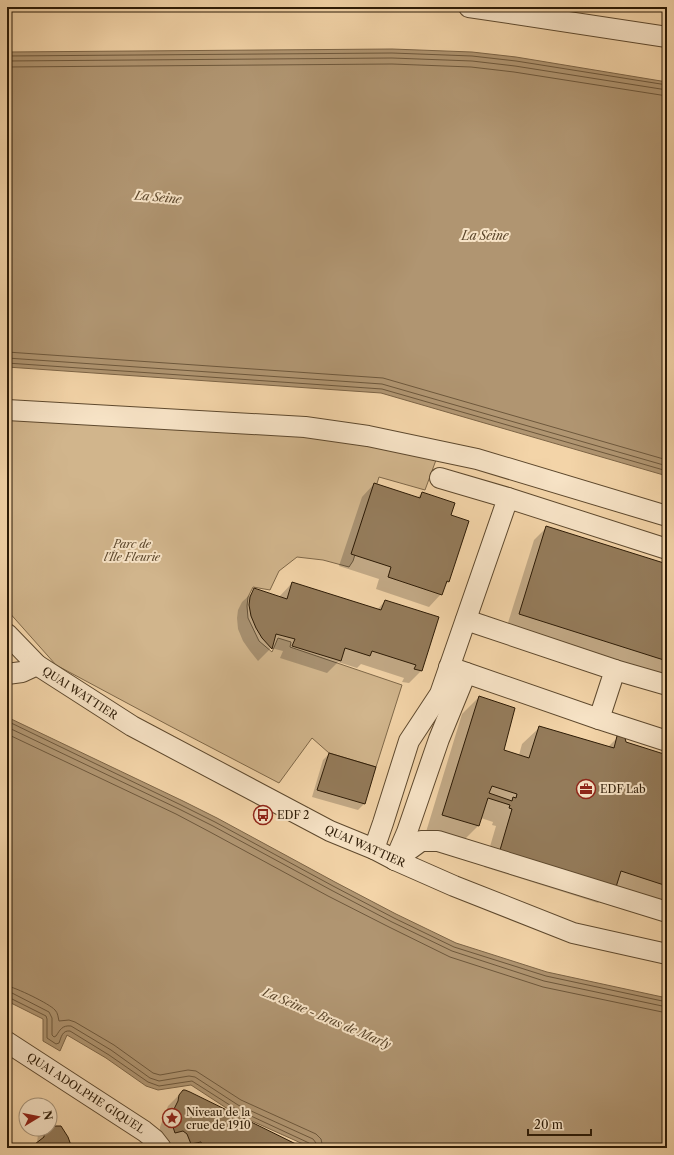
<svg xmlns="http://www.w3.org/2000/svg" width="674" height="1155" viewBox="0 0 674 1155" font-family="'Libre Caslon Text',serif">
  <style>
    .green { fill: #d1b58c; stroke: #7f6849 }
    .water { fill: #b09571; stroke: #7c6446 }
    .shadow { fill: #0003 }
    .lines { fill: none; stroke-linecap: round; stroke-linejoin: round }
    .shore { stroke: #6e583c; stroke-width: 1 }
    .building { fill: #947b5a; stroke: #2d1b06; fill-rule: evenodd }
    .minor-casing { stroke: #5e492e; stroke-width: 22 }
    .minor { stroke: #f7e3c6; stroke-width: 20 }
    .labels { text-anchor: middle; dominant-baseline: central; stroke-width: 4; stroke-linejoin: round; paint-order: stroke }
    .park-label { font-size: 11px; font-style: italic; fill: #5e492e; stroke: #f7e3c6 }
    .street-label { font-size: 11px; fill: #2d1b06; stroke: #f7e3c6 }
    .poi-label { font-size: 11px; fill: #2d1b06; stroke: #f7e3c6; text-anchor: start }
    .water-label { font-size: 12px; font-style: italic; fill: #5b462b; stroke: #f7e3c6 }
  </style>
  <rect width="100%" height="100%" fill="#f3d4a8"/>
  <filter id="stains"><feTurbulence type="fractalNoise" baseFrequency=".005" numOctaves="4"/><feColorMatrix values="0 0 0 0 .2 0 0 0 0 .09 0 0 0 0 .02 0 0 0 .5 -.17"/></filter>
  <radialGradient id="worn" r=".72"><stop offset=".6" stop-color="#630" stop-opacity="0"/><stop offset="1" stop-color="#630" stop-opacity=".3"/></radialGradient>
  <polygon class="green" points="7,416 307,436 385,449 436,460 425,490 379,477 353,561 349,567 323,560 297,557 279,571 270,590 253,587 248,597 247,606 248,618 259,641 272,652 278,638 291,642 290,647 402,685 376,767 329,753 312,738 279,783 168,725 56,665 7,610"/>
  <g class="water">
    <polygon points="392,49 472,52 516,57 667,82 667,476 381,393 7,367 7,52"/>
    <polygon points="7,717 183,801 217,818 335,882 396,914 456,943 547,972 667,998 667,1148 312,1148 234,1113 191,1085 158,1090 146,1086 106,1058 67,1035 60,1051 43,1041 43,1019 7,1001"/>
  </g>
  <g class="shadow">
    <polygon points="374,484 417,498 422,493 450,516 468,522 448,582 444,586 441,594 429,607 376,589 379,579 339,566 362,497"/>
    <polygon points="547,527 667,566 667,677 507,626 534,540"/>
    <polygon points="292,583 377,610 385,601 421,671 409,683 402,682 404,678 361,664 357,668 338,662 327,673 280,658 283,651 271,648 258,661 250,651 243,641 238,629 237,618 238,610 242,602 255,590 279,597"/>
    <polygon points="479,697 502,750 519,755 522,744 540,727 608,747 618,737 625,743 667,756 667,919 611,890 598,903 484,867 496,826 492,825 493,822 481,818 478,826 461,843 426,832 462,714"/>
    <polygon points="329,754 375,767 364,804 358,810 312,797 323,760"/>
    <polygon points="181,1093 302,1148 175,1148 170,1143 163,1145 160,1137 160,1127 168,1106"/>
    <polygon points="50,1127 71,1148 33,1148 37,1143 38,1134 42,1129 50,1129"/>
  </g>
  <g class="lines">
    <g class="shore">
      <polyline points="7,56 392,53 472,56 516,61 667,85"/>
      <polyline points="7,61 392,58 472,61 515,66 667,90"/>
      <polyline points="7,67 392,64 471,67 514,72 667,96"/>
      <polyline points="7,352 383,378 667,460"/>
      <polyline points="7,358 382,384 667,466"/>
      <polyline points="7,363 382,389 667,471"/>
      <polyline points="7,721 181,805 215,822 333,886 394,918 454,947 546,976 667,1002"/>
      <polyline points="7,727 179,809 213,826 331,890 392,922 452,951 544,981 667,1007"/>
      <polyline points="7,734 176,814 210,832 328,896 389,927 450,957 543,987 667,1013"/>
      <path d="M7,986c8,1 43,18 48,24 3,3 3,7 4,11l10,-1 6,2 39,23 39,28 7,2 28,-5 8,1 45,29 75,34 5,5 2,9"/>
      <path d="M7,992l5,1 37,19 3,6v17l2,2 2,-1c4,-6 6,-11 15,-10l40,24 39,28 9,3 30,-5 6,1 43,28 75,34 3,4 1,5"/>
      <path d="M7,997l3,1 36,18 1,3v19l9,6 3,-1c2,-5 3,-13 11,-12l39,24 39,27 11,4 33,-5 44,28 73,34 3,2v3"/>
    </g>
  </g>
  <g class="building">
    <polygon points="374,483 420,498 422,492 455,503 451,515 469,521 449,582 447,581 442,595 388,577 391,567 351,554"/>
    <polygon points="546,526 667,564 667,661 519,614"/>
    <polygon points="292,582 381,610 385,600 439,617 422,671 414,669 416,665 372,651 370,656 345,648 341,661 292,646 295,639 276,634 272,649 262,638 256,628 251,616 249,605 250,597 254,588 287,599"/>
    <path d="M479,696l36,12 -11,42 25,8 10,-32 75,22 3,-12 3,-1 5,3 1,4 41,13v131l-46,-15 -5,16 -116,-37 12,-41 -3,-1 1,-3 -22,-7 -9,28 -37,-11zM492,786l25,8 -1,4 -3,-1 -1,4 -23,-8z"/>
    <polygon points="329,753 376,767 365,804 317,790"/>
    <polygon points="183,1090 185,1090 190,1092 304,1148 203,1148 201,1142 191,1144 187,1134 183,1131 175,1133 172,1124 172,1114 174,1109 178,1101 179,1095"/>
    <polygon points="50,1126 61,1126 68,1137 72,1148 39,1148 35,1144 44,1137 44,1129 50,1129"/>
  </g>
  <g class="lines">
    <defs>
      <g id="minor">
        <polyline points="469,7 667,37"/>
        <polyline points="7,410 305,427 368,436 477,459 667,516"/>
        <polyline points="440,478 508,498"/>
        <polyline points="7,634 37,665 132,726 330,831 374,849 395,860 454,886 573,933 667,954"/>
        <polyline points="449,667 599,719 615,670 466,620"/>
        <polyline points="615,670 667,685"/>
        <polyline points="7,674 22,672 37,665"/>
        <polyline points="599,719 667,741"/>
        <polyline points="374,849 383,823 409,741 440,694 508,498 667,549"/>
        <polyline points="395,860 421,841 438,841 667,912"/>
        <polyline points="395,860 407,832 439,739 466,673"/>
        <polyline points="7,1042 144,1131 154,1139 161,1148"/>
      </g>
    </defs>
    <use href="#minor" class="minor-casing"/>
    <use href="#minor" class="minor"/>
  </g>
  <defs>
    <symbol id="office-ring" viewBox="-11 -11 22 22"><circle r="9.5" fill="#f7e3c6" stroke="#8f2418" stroke-width="1.5"/><path d="M-6-3h4V-5.5h4V-3h4V5H-6ZM-1-4.5V-3h2v-1.5ZM-6 0V1H6V0Z" fill="#8f2418"/></symbol>
    <symbol id="bus-ring" viewBox="-11 -11 22 22"><circle r="9.5" fill="#f7e3c6" stroke="#8f2418" stroke-width="1.5"/><path d="M-5-6H5V4H4V6H2V4H-2V6H-4V4H-5ZM-3.5-4V0h7V-4ZM-3.5 1.2v1.5H-2V1.2ZM2 1.2v1.5H3.5V1.2Z" fill="#8f2418"/></symbol>
    <symbol id="sight-ring" viewBox="-11 -11 22 22"><circle r="9.5" fill="#f7e3c6" stroke="#8f2418" stroke-width="1.5"/><path d="M0-6L1.8-2.2L6-1.7L2.9 1.2L3.7 5.4L0 3.3L-3.7 5.4L-2.9 1.2L-6-1.7L-1.8-2.2Z" fill="#8f2418"/></symbol>
  </defs>
  <g fill-rule="evenodd">
    <use href="#office-ring" x="575" y="778" width="22" height="22"/>
    <use href="#bus-ring" x="252" y="804" width="22" height="22"/>
    <use href="#sight-ring" x="161" y="1107" width="22" height="22"/>
  </g>
  <g class="labels">
    <g class="park-label">
      <text x="132" y="544">Parc de<tspan x="132" dy="13">l'Île Fleurie</tspan></text>
    </g>
    <g class="street-label">
      <text transform="translate(80 693) rotate(33)">QUAI WATTIER</text>
      <text transform="translate(365 846) rotate(24)">QUAI WATTIER</text>
      <text transform="translate(86 1093) rotate(33)">QUAI ADOLPHE GIQUEL</text>
    </g>
    <g class="poi-label">
      <text x="600" y="789">EDF Lab</text>
      <text x="277" y="815">EDF 2</text>
      <text x="186" y="1112">Niveau de la<tspan x="186" dy="13">crue de 1910</tspan></text>
    </g>
    <g class="water-label">
      <text transform="translate(158 197) rotate(5)">La Seine</text>
      <text x="485" y="235">La Seine</text>
      <text transform="translate(327 1018) rotate(23)">La Seine - Bras de Marly</text>
    </g>
  </g>
  <rect width="674" height="1155" fill="none" stroke="#f3d4a8" stroke-width="24"/>
  <rect x="8" y="8" width="658" height="1139" fill="none" stroke="#2d1b06" stroke-width="2"/>
  <rect x="12" y="12" width="650" height="1131" fill="none" stroke="#2d1b06"/>
  <g transform="translate(38 1117) rotate(80)"><circle r="19" fill="#f7e3c6" stroke="#a69379"/>
  <path d="M0-3L7 15L0 10L-7 15Z" fill="#8f2418"/>
  <text y="-6" font-size="11" font-weight="bold" text-anchor="middle" fill="#2d1b06">N</text>
  </g>
  <path d="M528 1129v6h63v-6" fill="none" stroke="#2d1b06" stroke-width="2"/>
  <text x="534" y="1129" font-size="12" fill="#2d1b06" stroke="#f7e3c6" stroke-width="3" paint-order="stroke">20 m</text>
  <rect width="100%" height="100%" filter="url(#stains)"/>
  <rect width="100%" height="100%" fill="url(#worn)"/>
</svg>
